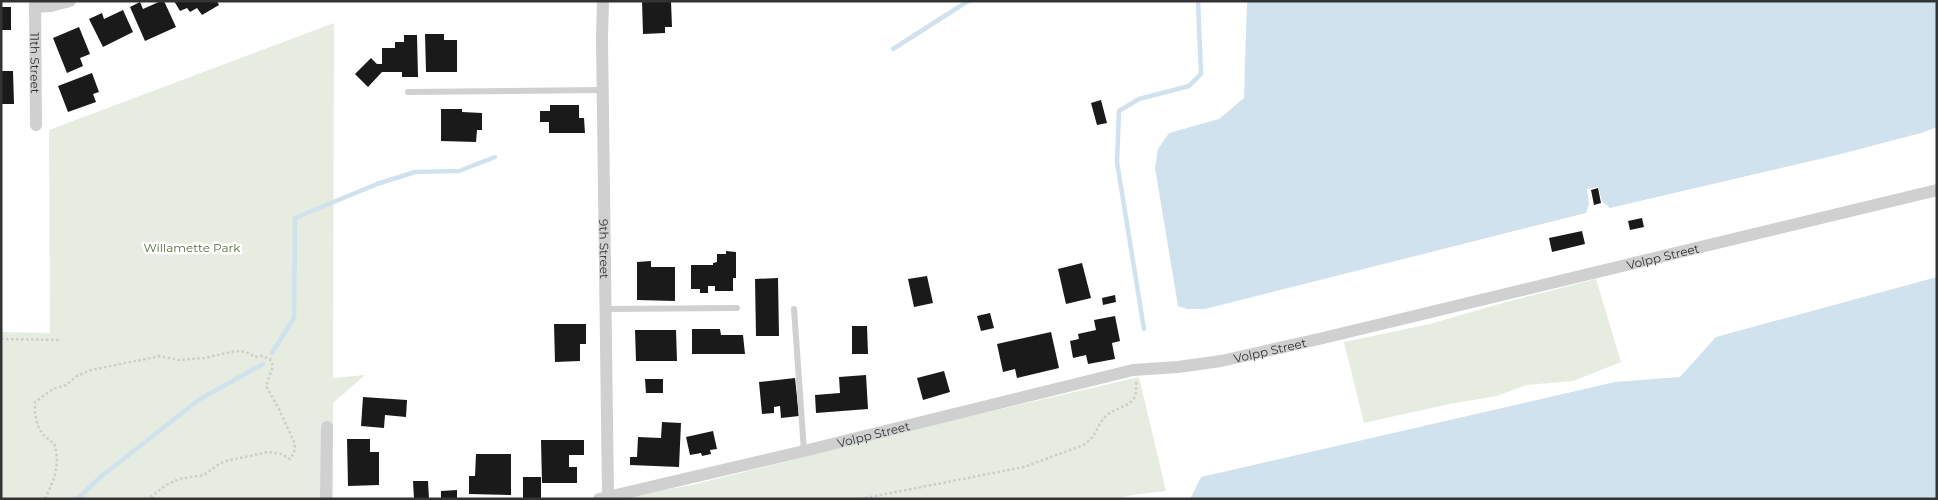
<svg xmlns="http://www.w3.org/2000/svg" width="1938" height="500" viewBox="0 0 1938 500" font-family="Montserrat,sans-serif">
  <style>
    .green { fill: #e6ecdf }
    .water { fill: #cfe2ee }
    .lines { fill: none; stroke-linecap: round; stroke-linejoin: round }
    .stream { stroke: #cfe2ee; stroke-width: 4.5 }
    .building { fill: #1a1a1a }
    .path { stroke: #cdcdcd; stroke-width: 2.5; stroke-dasharray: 2.5 2.5; stroke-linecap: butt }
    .service { stroke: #d0d0d0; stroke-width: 6 }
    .minor { stroke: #d0d0d0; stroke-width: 12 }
    .labels { text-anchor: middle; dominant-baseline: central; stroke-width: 5; stroke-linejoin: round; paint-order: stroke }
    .street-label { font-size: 12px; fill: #333; stroke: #fff }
    .park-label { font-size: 12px; fill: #56703f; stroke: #fff }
  </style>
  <rect width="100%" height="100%" fill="#fff"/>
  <g class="green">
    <polygon points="334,23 333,378 365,375 333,403 333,499 1,499 1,332 50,333 49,130"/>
    <polygon points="1596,279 1621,362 1573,381 1526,385 1497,396 1449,404 1364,423 1344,342 1430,324 1506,302"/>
    <path d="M1139,377l27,114c-13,2 -37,3 -48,8h-505l79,-14 244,-61z"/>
  </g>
  <g class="water">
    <polygon points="1247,1 1937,1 1937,127 1921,133 1837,155 1610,208 1602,201 1598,187 1587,189 1589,204 1586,213 1205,309 1187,309 1178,306 1155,168 1158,149 1169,133 1219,119 1244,98"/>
    <polygon points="1937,277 1937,499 1190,499 1201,477 1615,382 1680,377 1716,337"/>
  </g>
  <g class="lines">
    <g class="stream">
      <polyline points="893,49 968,1"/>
      <polyline points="1144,329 1117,162 1119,111 1139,99 1189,86 1201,74 1198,1"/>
      <polyline points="272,353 294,318 295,218 377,184 415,172 459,171 495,157"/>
      <polyline points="77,499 103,475 200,399 263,364"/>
    </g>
  </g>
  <g class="building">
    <polygon points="161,1 164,1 176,27 145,41 130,7 140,2 143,9"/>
    <polygon points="174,1 217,1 219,5 202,15 197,8 190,12 187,8 180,11"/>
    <polygon points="642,1 671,1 672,27 665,27 665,33 643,34"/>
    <rect x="1" y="7" width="10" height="23"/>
    <polygon points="123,10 133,32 103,47 89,19 102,13 104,19"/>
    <polygon points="79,27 90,54 80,58 83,66 67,73 53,38"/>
    <polygon points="425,34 444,34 444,40 457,40 457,72 426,72"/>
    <polygon points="404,35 417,35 418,77 402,77 402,72 382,72 368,87 355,74 371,58 377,64 382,64 382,48 395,48 395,42 404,42"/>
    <polygon points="1,71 13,71 14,104 1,104"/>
    <polygon points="92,73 99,92 93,94 96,102 68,112 58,86"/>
    <polygon points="1101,100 1107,123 1097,125 1091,103"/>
    <polygon points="550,105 579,105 579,118 584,118 585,133 549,133 549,122 540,122 540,111 550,111"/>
    <polygon points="441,109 462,109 462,112 482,113 482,130 477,130 476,142 441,141"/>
    <polygon points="1598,188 1601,203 1594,205 1591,190"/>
    <polygon points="1642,218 1644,227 1630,230 1628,221"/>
    <polygon points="1582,231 1585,244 1552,252 1549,238"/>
    <polygon points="726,251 736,252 736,278 733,278 733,291 715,291 715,286 708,286 708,293 700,293 700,289 691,289 691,265 713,265 713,263 717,262 717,254 726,254"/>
    <polygon points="651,261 651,267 675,267 675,301 637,300 637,262"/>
    <polygon points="1082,263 1091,298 1066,304 1058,269"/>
    <polygon points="927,276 933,303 914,307 908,279"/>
    <polygon points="778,278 779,336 756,336 755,279"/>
    <polygon points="1115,295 1116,302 1103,305 1102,298"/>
    <polygon points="990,313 994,328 981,331 977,316"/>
    <polygon points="1115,316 1120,341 1112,343 1115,359 1088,364 1086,355 1073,358 1070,341 1079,339 1078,334 1096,330 1094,320"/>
    <polygon points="554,324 586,324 586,344 580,344 580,361 555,362"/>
    <polygon points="852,326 867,326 868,354 852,354"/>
    <polygon points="692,329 720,329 721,335 743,335 745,354 692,354"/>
    <polygon points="635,330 676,330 677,361 636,361"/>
    <polygon points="1051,332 1059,368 1017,378 1015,369 1003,372 997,344"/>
    <polygon points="944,371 950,392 923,400 917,378"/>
    <polygon points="866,375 868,409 816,413 815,395 840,393 839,377"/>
    <polygon points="795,378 799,416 781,418 780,406 774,407 774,413 762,414 759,382"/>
    <polygon points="645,379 663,379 663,393 646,393"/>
    <polygon points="363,397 407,400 406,417 385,415 384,428 361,426"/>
    <polygon points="662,422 681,423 679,467 630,465 630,457 637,457 638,437 661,438"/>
    <polygon points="713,431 717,449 710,450 711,454 702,456 701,453 690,455 686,437"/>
    <polygon points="347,439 370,439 370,452 379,452 379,485 348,486"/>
    <polygon points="541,440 584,440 584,455 569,455 569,467 577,467 577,483 542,483"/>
    <polygon points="476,454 511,454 511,495 469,494 469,476 475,476"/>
    <rect x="523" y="477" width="18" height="22"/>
    <polygon points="413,481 428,481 429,499 414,499"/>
    <polygon points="457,490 457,499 441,499 441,491"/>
  </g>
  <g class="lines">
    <g class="path">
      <polyline points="1,339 59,340"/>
      <path d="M45,499c9,-20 16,-33 9,-56 -16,-8 -20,-24 -19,-41l18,-13 13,-4 11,-9 14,-6 69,-14 18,4 27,-2 30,-7 11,1 9,5 8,-1 7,3 3,7 -7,20 12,21 17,37 -1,9 -4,6 -8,-5 -14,-2 -42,9 -7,3 -15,11 -25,4 -13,6 -18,14"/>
      <path d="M860,499l164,-32 57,-21c16,-8 14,-18 24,-29 8,-9 23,-9 29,-19 3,-5 2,-10 2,-16"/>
    </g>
    <g class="service">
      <polyline points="408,92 604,90"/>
      <polyline points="606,309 737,308"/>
      <polyline points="794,309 804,451"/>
    </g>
    <g class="minor">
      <path id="s1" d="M35,1l1,124"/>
      <path id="s2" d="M603,1l-1,37 6,458"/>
      <polyline points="35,7 51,6 70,1"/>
      <polyline points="326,499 327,427"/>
      <path id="s3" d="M599,499l205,-48 329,-81 45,-3 43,-6 98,-22 618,-149"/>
    </g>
  </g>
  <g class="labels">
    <g class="street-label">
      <text stroke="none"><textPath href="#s1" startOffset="62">11th Street</textPath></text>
      <text stroke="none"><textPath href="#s2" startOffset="248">9th Street</textPath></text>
      <text stroke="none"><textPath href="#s3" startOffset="1092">Volpp Street</textPath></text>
      <text stroke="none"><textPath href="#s3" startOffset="688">Volpp Street</textPath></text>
      <text stroke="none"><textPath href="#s3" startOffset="282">Volpp Street</textPath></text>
    </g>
    <g class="park-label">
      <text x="192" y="247">Willamette Park</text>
    </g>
  </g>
  <rect width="1938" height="500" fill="none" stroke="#333333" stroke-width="5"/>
</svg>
